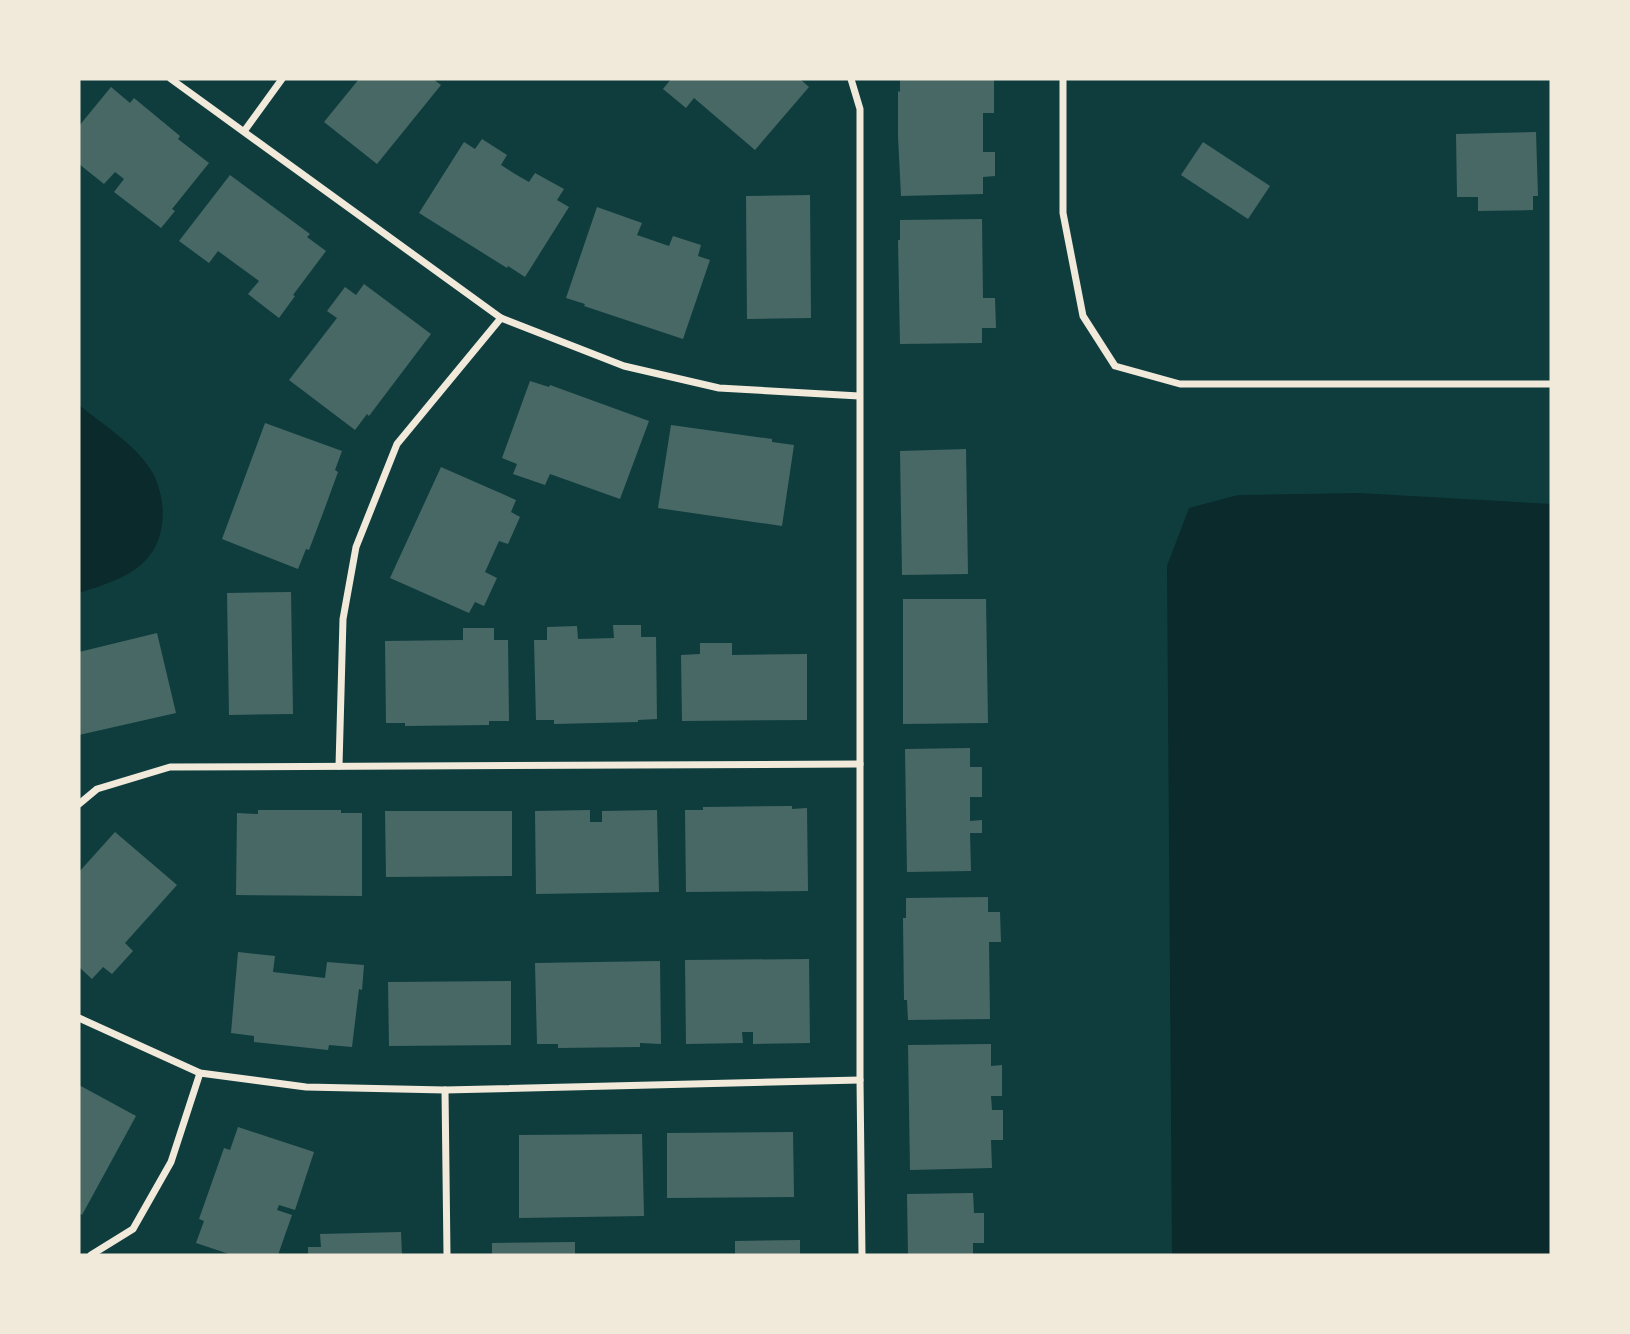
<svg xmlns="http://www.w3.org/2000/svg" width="1630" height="1334" viewBox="0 0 1630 1334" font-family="Mulish,sans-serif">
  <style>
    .water { fill: #0a2a2b }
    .building { fill: #486865 }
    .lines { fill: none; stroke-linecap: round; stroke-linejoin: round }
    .minor { stroke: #f1e9da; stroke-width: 7 }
  </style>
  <rect width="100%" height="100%" fill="#0f3d3e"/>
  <g class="water">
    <path d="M79,405c23,19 56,39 72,65 17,29 17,71 -9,94 -17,15 -42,22 -63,29z"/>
    <polygon points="1359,493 1551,504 1551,1255 1172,1255 1167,566 1189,508 1238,495"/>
  </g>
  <g class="building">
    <polygon points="359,79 433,79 441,85 377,164 324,122"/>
    <polygon points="671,79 800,79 809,87 755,150 694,98 686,108 663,89"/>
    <polygon points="900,79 994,79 994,113 983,113 983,152 995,152 995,176 983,177 983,194 901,196 898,136 898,91 900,92"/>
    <polygon points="111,87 130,103 134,98 180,136 178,139 209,163 172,209 175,211 161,228 114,192 124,179 115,172 104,184 79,164 79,126"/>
    <polygon points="1536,132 1538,196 1533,196 1533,210 1478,211 1478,197 1457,197 1456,134"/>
    <polygon points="482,139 507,155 501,165 515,174 529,182 535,173 564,189 557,200 569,207 525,277 508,266 507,268 419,213 464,142 475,149"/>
    <polygon points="1203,142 1270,186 1248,219 1181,175"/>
    <polygon points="230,175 310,234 307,237 326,251 293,295 295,296 279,318 248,294 259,281 218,251 209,263 179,241"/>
    <polygon points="810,195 811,318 747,319 746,196"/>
    <polygon points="597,207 642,223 637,235 669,246 673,236 701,245 698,256 710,260 683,339 584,306 585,304 566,298"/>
    <polygon points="982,219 983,298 995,298 996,328 982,328 982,343 900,344 898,240 900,240 900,220"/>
    <polygon points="364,284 431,334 369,416 367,414 355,430 289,380 337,318 327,311 345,287 356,295"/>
    <polygon points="530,381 549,387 550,385 649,421 620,499 550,474 545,485 513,474 517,464 502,458"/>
    <polygon points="265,423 342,451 335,470 338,472 323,513 309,550 306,549 298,569 222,539"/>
    <polygon points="671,425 772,439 772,442 794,445 782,526 658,508"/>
    <polygon points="966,449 968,574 902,575 900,451"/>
    <polygon points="441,467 516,500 511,512 520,517 508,544 499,541 485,572 497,578 484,606 475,602 469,613 390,578"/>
    <polygon points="291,592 293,714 229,715 227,593"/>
    <polygon points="903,599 986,599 988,723 903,724"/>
    <polygon points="613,625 641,625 641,637 656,637 657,719 638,720 638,722 554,724 554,720 536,720 534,640 547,640 547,627 577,626 578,639 614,638"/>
    <polygon points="463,628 494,628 494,640 508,640 509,721 489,721 489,725 405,726 405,723 386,723 385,641 463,640"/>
    <polygon points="157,633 176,713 79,735 79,652"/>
    <polygon points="700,643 732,643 732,655 807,654 807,720 682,721 681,655 700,654"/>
    <polygon points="970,748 970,767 982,767 982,797 970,797 970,821 982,820 982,833 970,833 971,871 907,872 905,749"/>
    <polygon points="792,806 792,809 807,808 808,891 686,892 685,810 703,810 703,807"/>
    <polygon points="258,810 341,810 341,813 362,813 362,896 236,895 237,813 258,814"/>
    <polygon points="590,810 590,822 602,822 602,811 657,810 659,892 536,894 535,811"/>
    <polygon points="385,811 512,811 512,876 386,877"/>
    <polygon points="115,832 177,885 125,943 133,951 112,974 103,967 92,979 79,967 79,872"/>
    <polygon points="988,897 988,912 1000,912 1001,942 989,942 990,1019 908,1020 907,1000 904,1000 903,918 906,918 906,898"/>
    <polygon points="238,952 275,956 273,972 325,978 327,962 364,965 362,990 359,989 352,1047 329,1045 328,1050 254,1042 254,1036 231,1033"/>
    <polygon points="809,959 810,1043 753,1044 753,1032 742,1032 743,1043 686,1044 685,960"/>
    <polygon points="660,961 661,1044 640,1043 640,1047 558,1048 558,1044 537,1044 535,963"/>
    <polygon points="511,981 511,1045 389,1046 388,982"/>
    <polygon points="991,1044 991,1066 1002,1065 1002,1096 991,1096 992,1110 1003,1110 1003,1140 991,1140 992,1168 910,1170 908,1045"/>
    <polygon points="79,1085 136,1116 82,1215 79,1213"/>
    <polygon points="238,1127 314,1152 295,1210 279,1205 277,1210 292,1215 278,1255 232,1255 196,1243 204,1221 199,1219 224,1148 230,1150"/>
    <polygon points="793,1132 794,1197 667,1198 667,1133"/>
    <polygon points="642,1134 644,1216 519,1218 519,1135"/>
    <polygon points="973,1193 974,1213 984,1213 984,1243 973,1243 973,1255 908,1255 907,1194"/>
    <polygon points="401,1232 402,1255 308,1255 308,1247 321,1247 320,1234"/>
    <polygon points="800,1240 800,1255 735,1255 735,1241"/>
    <polygon points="575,1242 575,1255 492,1255 492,1243"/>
  </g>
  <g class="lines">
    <g class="minor">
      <polyline points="171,79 501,318 624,366 719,388 859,396"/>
      <polyline points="851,79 860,109 860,1080 862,1255"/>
      <polyline points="1063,79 1063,213 1083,316 1115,366 1180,384 1551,384"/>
      <polyline points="245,130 282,79"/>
      <polyline points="339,766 343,619 356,547 397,444 501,318"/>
      <polyline points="79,804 97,789 170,767 860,764"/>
      <polyline points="79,1018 200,1073 306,1087 445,1090 860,1080"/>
      <polyline points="445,1090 447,1255"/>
      <polyline points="91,1255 133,1229 171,1162 200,1073"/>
    </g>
  </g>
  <rect width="1630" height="1334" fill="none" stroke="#f1e9da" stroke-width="161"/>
</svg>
